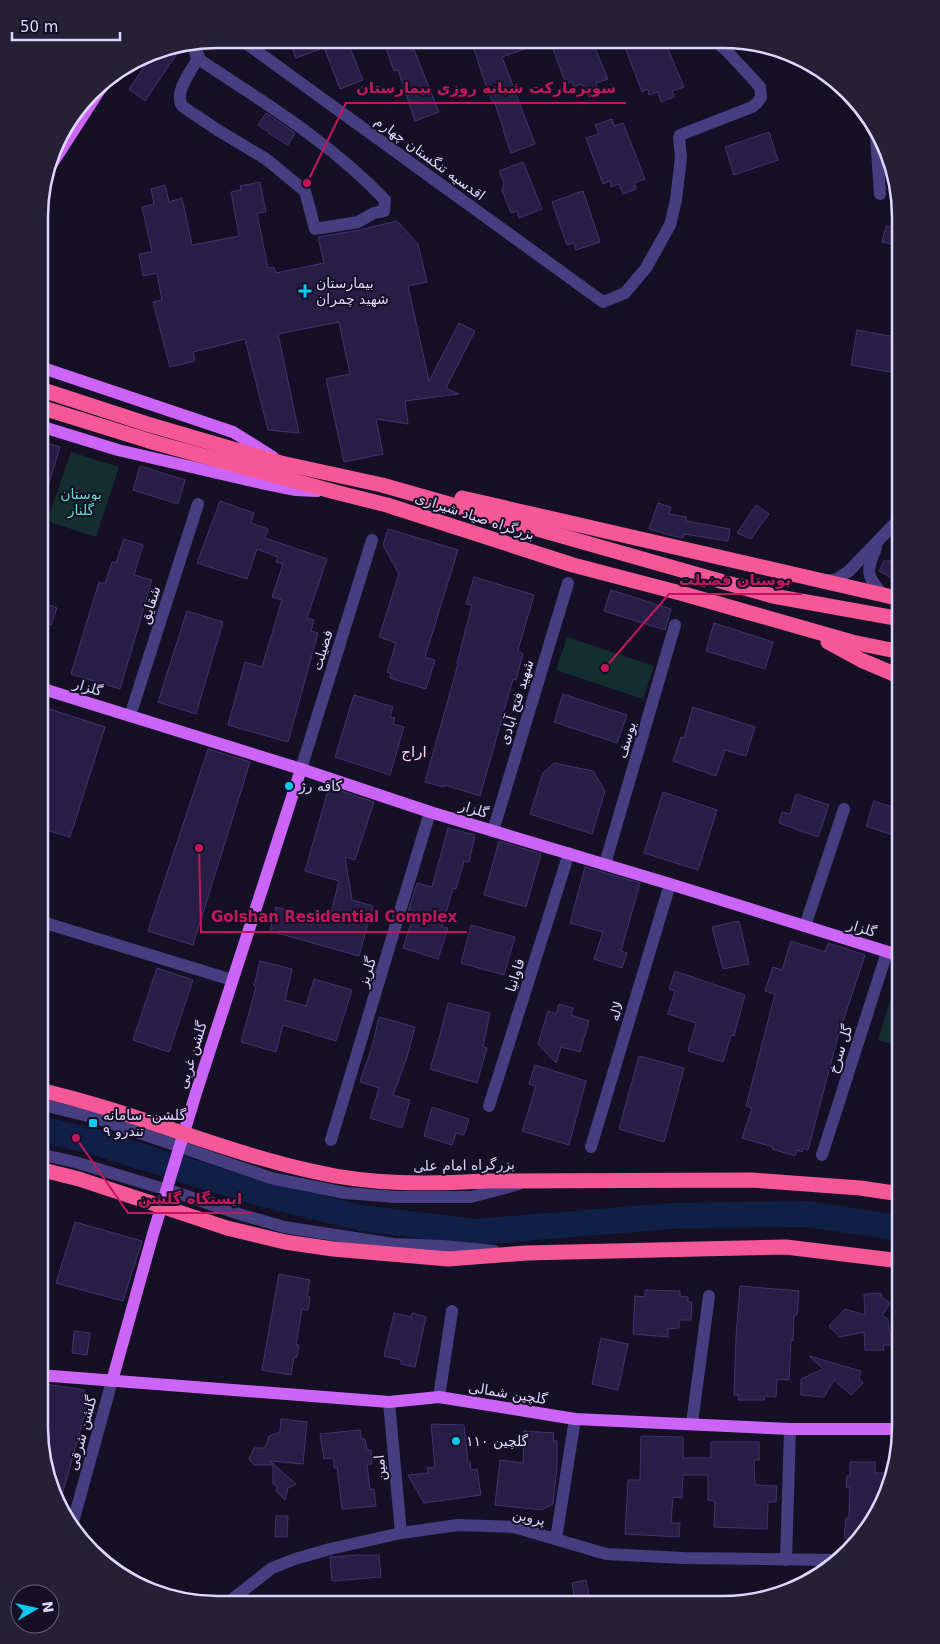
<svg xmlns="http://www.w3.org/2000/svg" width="940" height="1644" viewBox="0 0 940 1644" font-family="'DejaVu Sans',Vazirmatn,sans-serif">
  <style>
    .green { fill: #142d2f }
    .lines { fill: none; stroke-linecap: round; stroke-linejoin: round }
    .river { stroke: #0f1f45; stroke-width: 26 }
    .building { fill: #281d45; stroke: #423170 }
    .minor { stroke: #463e81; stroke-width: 12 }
    .major { stroke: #cb64f7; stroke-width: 12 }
    .highway { stroke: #f65897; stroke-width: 15 }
    .poi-dot { fill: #0dc9f2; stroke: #151025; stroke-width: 2 }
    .labels { text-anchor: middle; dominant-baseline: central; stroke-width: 4; stroke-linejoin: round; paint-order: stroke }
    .street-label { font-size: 14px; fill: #ded6fd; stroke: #151025 }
    .poi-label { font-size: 14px; fill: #ded6fd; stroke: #151025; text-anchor: start }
    .park-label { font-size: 14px; fill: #66dac6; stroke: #151025 }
    .neighbourhood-label { font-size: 15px; fill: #fdd8ed; stroke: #151025 }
    .rim { fill: none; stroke: #ded6fd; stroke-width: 2.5 }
    .leader { fill: none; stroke: #c2185b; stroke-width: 2 }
    .callout-dot { fill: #c2185b; stroke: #151025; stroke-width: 2 }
    .callout-label { font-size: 15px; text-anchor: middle; font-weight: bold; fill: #c2185b; stroke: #151025; stroke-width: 4; stroke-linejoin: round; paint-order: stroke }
  </style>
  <rect width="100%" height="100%" fill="#151025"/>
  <g class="green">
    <polygon points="71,452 119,467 96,537 47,521"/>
    <polygon points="567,637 654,666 643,699 556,670"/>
    <polygon points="900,968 901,969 901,1047 878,1040"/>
  </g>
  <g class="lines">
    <polyline class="river" points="39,1129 92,1141 248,1190 361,1218 475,1232 671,1216 806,1214 901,1228"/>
  </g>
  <g class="building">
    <polygon points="289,39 317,39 320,49 296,58"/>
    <polygon points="321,39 347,40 363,80 340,89"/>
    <polygon points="384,40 410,40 439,112 415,121 398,70 394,71 386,48 387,48"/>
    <polygon points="471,40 544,41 545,42 502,57 535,144 511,153 503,130 504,130 494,101 492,101 484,80"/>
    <polygon points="550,41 592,41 608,79 596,83 598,89 586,94 582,84 573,87 573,81 566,84"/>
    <polygon points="638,41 665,42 684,87 672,91 674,97 661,102 658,92 649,95 648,89 642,92 625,47"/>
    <polygon points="182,46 145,101 129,89 155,51"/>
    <polygon points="266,113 295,133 288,145 268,133 269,132 258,125"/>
    <polygon points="612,119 614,126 623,123 645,179 634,183 636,189 623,194 619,184 611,187 610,181 603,184 586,138 599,134 595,125"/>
    <polygon points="769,132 778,160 734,175 725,147"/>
    <polygon points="523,162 542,209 519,218 517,211 511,213 502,190 504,183 499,171"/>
    <polygon points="260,182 266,212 257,213 268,268 274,267 276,273 324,263 318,237 359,230 397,221 418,244 427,282 408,286 429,381 459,323 475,331 446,388 459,394 405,401 408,424 376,419 383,454 344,462 326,379 350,374 339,322 278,334 299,433 268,430 245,339 193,352 195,361 170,367 153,302 162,300 157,273 143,276 139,254 152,252 142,207 154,204 151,189 165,185 169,202 182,198 192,245 239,236 231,192 241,190 240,186"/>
    <polygon points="583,191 600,242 576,250 574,243 567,245 552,202"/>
    <polygon points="886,226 899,229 895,245 882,242"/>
    <polygon points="857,330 901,338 901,374 851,365"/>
    <polygon points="40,441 60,447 43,503 40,502"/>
    <polygon points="140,466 185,480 178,504 133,490"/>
    <polygon points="220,501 254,513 251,523 268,529 265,538 327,559 307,618 314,620 311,631 318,633 288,742 228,725 245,662 262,667 282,600 272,597 283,564 276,562 278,557 257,549 247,579 197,563"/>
    <polygon points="658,503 671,507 669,514 686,517 686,521 730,529 728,541 684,534 683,538 673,536 649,529"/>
    <polygon points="756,505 769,514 751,539 737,533"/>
    <polygon points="388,529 458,550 425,657 435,660 426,689 390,678 391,674 387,672 396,643 379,637 399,574 383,545"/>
    <polygon points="124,539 143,545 134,575 152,580 120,689 71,674 99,582 105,584 112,562 116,563"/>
    <polygon points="884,561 901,561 901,583 879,571"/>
    <polygon points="474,577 534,595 518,650 523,654 516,680 513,679 480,796 445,785 444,787 425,782 458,664 457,663 472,605 466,604"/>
    <polygon points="611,590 671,609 665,630 604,611"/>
    <polygon points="40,602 57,608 51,625 40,621"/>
    <polygon points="187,611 223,622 196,714 158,702"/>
    <polygon points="714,623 773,642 765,669 706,651"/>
    <polygon points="563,694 627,715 617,743 554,722"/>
    <polygon points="354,695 393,707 390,717 395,718 393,724 404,727 390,775 335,757"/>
    <polygon points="40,706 105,727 70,837 39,828"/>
    <polygon points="693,707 755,727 746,756 725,750 716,776 673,761 681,737 684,738"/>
    <polygon points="208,749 250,762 193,945 148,931"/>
    <polygon points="554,763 593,771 605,791 592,834 530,814 543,773"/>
    <polygon points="329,787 374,802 355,860 345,857 352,900 373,906 359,956 270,931 276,907 329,921 339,881 305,871"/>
    <polygon points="663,792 717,810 698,870 644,853"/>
    <polygon points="796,794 829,805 818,837 779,823 782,812 790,814"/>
    <polygon points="874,801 901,810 901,838 866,826"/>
    <polygon points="448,828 475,835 469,862 464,861 456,889 453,888 442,927 448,928 438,959 403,948 414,914 408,912 417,883 432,887"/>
    <polygon points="499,841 541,854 526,907 484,895"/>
    <polygon points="585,867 640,883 621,951 627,953 622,968 594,959 603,932 570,923"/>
    <polygon points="739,921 749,964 723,969 712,927"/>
    <polygon points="471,925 515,937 504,975 461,963"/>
    <polygon points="791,941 825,952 828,943 865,955 843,1021 842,1021 808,1150 803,1148 802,1152 797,1150 795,1156 772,1149 773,1147 742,1138 752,1108 746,1106 775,994 765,991 773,967 782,970"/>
    <polygon points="260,961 292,969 285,1000 306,1006 314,979 352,990 336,1041 283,1025 276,1052 241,1042 256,987 254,986"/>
    <polygon points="157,968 193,980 169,1052 133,1040"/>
    <polygon points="675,971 745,995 734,1036 731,1035 723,1062 688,1051 696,1023 668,1014 675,991 669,989"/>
    <polygon points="448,1003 490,1013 483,1047 487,1048 477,1083 430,1069 440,1035"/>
    <polygon points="559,1004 573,1008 571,1015 589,1021 580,1052 561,1047 556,1063 538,1044 548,1011 556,1014"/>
    <polygon points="379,1017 415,1027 407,1057 393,1095 410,1100 402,1128 370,1118 379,1088 360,1082 372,1047"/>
    <polygon points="639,1056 684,1068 664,1142 619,1129"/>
    <polygon points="535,1065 586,1081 569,1145 522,1131 536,1086 529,1084"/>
    <polygon points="432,1107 469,1119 464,1135 456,1133 452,1145 424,1136"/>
    <polygon points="75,1222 142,1241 123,1301 56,1283"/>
    <polygon points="279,1274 310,1280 307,1296 310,1297 308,1310 302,1309 296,1345 299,1345 297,1357 294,1358 291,1375 262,1370"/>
    <polygon points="740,1286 799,1291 797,1315 794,1315 793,1341 791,1339 789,1380 777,1379 776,1397 765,1396 764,1400 738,1400 739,1395 734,1395 736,1337"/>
    <polygon points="645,1290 680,1291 680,1296 688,1297 688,1302 692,1302 691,1320 679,1320 679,1328 668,1329 668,1337 633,1334 635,1296 645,1297"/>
    <polygon points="881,1293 882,1298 890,1303 882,1316 888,1319 890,1335 901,1329 901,1345 883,1345 884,1350 865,1350 864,1332 840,1337 829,1326 845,1309 865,1315 864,1294"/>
    <polygon points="394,1313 411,1317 412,1313 426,1317 415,1367 401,1364 401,1360 384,1356"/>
    <polygon points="74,1331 90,1333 87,1355 72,1353"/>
    <polygon points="601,1338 628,1344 618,1390 592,1384"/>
    <polygon points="809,1356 861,1371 859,1378 863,1383 851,1395 834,1380 824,1397 801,1395 801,1379 823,1369"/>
    <polygon points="39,1383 84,1390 89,1399 60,1502 48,1485 39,1428"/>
    <polygon points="281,1419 307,1422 303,1464 270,1461 296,1484 288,1488 285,1500 276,1491 277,1486 273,1484 273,1465 254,1465 249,1459 254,1448 265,1448 269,1436 280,1432"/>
    <polygon points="431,1424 464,1425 468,1462 470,1462 471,1470 477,1469 481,1495 424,1503 408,1475 428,1473 427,1468 435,1467"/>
    <polygon points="360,1430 361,1439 365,1439 367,1450 371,1450 372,1464 367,1464 370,1490 374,1489 376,1506 342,1509 337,1467 334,1468 334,1458 324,1459 320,1434"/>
    <polygon points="524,1431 554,1433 553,1441 557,1441 557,1467 553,1504 542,1510 495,1505 500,1460 523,1463"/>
    <polygon points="641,1436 683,1437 683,1458 711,1458 711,1442 759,1442 759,1460 754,1460 755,1485 777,1486 776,1502 768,1502 767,1529 714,1527 715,1501 708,1500 708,1475 683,1475 682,1498 673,1497 671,1523 680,1523 679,1537 625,1534 628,1480 640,1480"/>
    <polygon points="850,1462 875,1462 875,1473 886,1473 886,1499 865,1535 860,1540 844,1538 846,1518 849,1518 850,1488 846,1487 847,1476 850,1475"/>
    <polygon points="276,1516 288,1516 287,1537 275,1537"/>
    <polygon points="359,1555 379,1555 381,1577 332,1581 330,1557"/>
    <polygon points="586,1580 591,1605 576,1605 572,1583"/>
  </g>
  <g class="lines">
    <g class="minor">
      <polyline points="240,39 603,302 625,293 646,268 670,225 676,200 681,157 679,138 680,135 752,107 757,103 761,97 760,87 728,52 716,42"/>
      <path d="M193,43l4,17c-7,13 -23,32 -15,46l34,23 50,30 39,32 10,38 43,-7 16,-9 10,-2 1,-11c-54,-57 -120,-97 -185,-140l-6,-17"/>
      <polyline points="876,136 880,194"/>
      <path d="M876,548c-10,23 -10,27 6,46"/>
      <polyline points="824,580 835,580 849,571 901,517"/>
      <polyline points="130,716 198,504"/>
      <polyline points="301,769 372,540"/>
      <polyline points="493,831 568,583"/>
      <polyline points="605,864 675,625"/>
      <polyline points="39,921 232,980"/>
      <polyline points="805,926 844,809"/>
      <polyline points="39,1104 96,1118 271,1178 345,1193 396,1197 471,1197 519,1184"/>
      <polyline points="489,1106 569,853"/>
      <polyline points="331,1140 430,812"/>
      <polyline points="591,1147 670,884"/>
      <polyline points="39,1154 75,1162 184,1195 239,1214 284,1227 393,1244 443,1246 494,1251"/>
      <polyline points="822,1155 887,952"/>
      <polyline points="439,1397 452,1311"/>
      <polyline points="389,1402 401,1533"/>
      <polyline points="692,1423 709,1296"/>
      <polyline points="73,1522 112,1381"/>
      <polyline points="556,1539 575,1419"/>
      <polyline points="786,1560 790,1429"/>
      <polyline points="226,1604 272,1568 295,1559 330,1549 401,1533 458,1525 514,1527 606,1554 684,1558 840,1560"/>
    </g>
    <g class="major">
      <polyline points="46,173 99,91 111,76"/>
      <polyline points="40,367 233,432 273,457"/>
      <polyline points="40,426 118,450 261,483 296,490 317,491"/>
      <polyline points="40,688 301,769 430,812 670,884 901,956"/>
      <polyline points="39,1375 389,1402 439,1397 575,1419 790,1429 901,1429"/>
      <polyline points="112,1381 153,1234 196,1093 301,769"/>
    </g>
    <g class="highway">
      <polyline points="40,389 147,424 281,463 382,485 773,596 901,619"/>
      <polyline points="40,407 156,443 335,492 387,505 573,565 684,594 852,642 901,652"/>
      <polyline points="462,498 901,599"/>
      <polyline points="828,642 861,660 901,677"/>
      <path d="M39,1090c94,21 183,62 277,82 55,13 114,12 170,9l265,-1 109,8 41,6"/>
      <polyline points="39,1169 79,1179 227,1228 285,1242 333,1249 448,1259 526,1253 786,1247 901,1261"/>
    </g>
  </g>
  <g class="poi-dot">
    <path d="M302.5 283.5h5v5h5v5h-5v5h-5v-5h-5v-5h5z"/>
    <circle cx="289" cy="786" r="5"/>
    <rect x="88" y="1118" width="10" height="10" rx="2.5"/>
    <circle cx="456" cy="1441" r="5"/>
  </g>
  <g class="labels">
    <g class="street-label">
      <text transform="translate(430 158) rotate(36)">اقدسیه تنگستان چهارم</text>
      <text transform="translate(475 516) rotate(18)">بزرگراه صیاد شیرازی</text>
      <text transform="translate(150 605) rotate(-72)">شقایق</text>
      <text transform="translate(322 650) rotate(-73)">فضیلت</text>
      <text transform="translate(88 687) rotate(17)">گلزار</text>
      <text transform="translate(516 702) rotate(-73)">شهید فتح آبادی</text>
      <text transform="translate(626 740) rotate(-74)">یوسف</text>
      <text transform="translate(474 809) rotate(17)">گلزار</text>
      <text transform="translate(862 928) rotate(17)">گلزار</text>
      <text transform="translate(367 972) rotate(-73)">گلریز</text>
      <text transform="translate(515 975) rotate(-73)">فاوانیا</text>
      <text transform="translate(616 1011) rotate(-73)">لاله</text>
      <text transform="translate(840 1049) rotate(-72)">گل سرخ</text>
      <text transform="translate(192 1055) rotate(-73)">گلشن غربی</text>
      <text transform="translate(464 1165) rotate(-1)">بزرگراه امام علی</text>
      <text transform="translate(508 1393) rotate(9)">گلچین شمالی</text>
      <text transform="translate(82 1433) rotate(-75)">گلشن شرقی</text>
      <text transform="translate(380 1468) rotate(-96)">امین</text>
      <text transform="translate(529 1517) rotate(12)">پروین</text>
    </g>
    <g class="poi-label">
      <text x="316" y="283">بیمارستان<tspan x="316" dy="16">شهید چمران</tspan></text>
      <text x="299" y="786">کافه رژ</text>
      <text x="103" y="1115">گلشن- سامانه<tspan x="103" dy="16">۹ تندرو</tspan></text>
      <text x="466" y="1441">گلچین ۱۱۰</text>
    </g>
    <g class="park-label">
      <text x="81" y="494">بوستان<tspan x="81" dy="16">گلنار</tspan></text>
    </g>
    <g class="neighbourhood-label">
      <text x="414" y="752">اراج</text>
    </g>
  </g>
  <path d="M0 0H940V1644H0ZM217 48H723A169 169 0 0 1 892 217V1427A169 169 0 0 1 723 1596H217A169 169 0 0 1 48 1427V217A169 169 0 0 1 217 48Z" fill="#252036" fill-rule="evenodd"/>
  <path class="rim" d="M217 48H723A169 169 0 0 1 892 217V1427A169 169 0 0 1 723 1596H217A169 169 0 0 1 48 1427V217A169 169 0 0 1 217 48Z"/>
  <path class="leader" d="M307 183L346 103H626M605 668L669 594H802M199 848L201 932H467M76 1138L128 1213H252"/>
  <g class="callout-dot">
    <circle cx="307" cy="183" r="5"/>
    <circle cx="605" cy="668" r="5"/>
    <circle cx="199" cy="848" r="5"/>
    <circle cx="76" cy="1138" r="5"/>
  </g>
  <g class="callout-label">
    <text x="486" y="93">سوپرمارکت شبانه روزی بیمارستان</text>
    <text x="735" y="585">بوستان فضیلت</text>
    <text x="334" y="922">Golshan Residential Complex</text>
    <text x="190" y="1204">ایستگاه گلشن</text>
  </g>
  <g transform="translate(35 1609) rotate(81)"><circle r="24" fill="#151025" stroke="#655f7b"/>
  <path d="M0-4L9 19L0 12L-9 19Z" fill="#0dc9f2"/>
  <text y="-8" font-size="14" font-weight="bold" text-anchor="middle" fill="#ded6fd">N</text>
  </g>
  <path d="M12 32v8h108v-8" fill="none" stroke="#ded6fd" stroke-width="2.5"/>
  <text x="20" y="32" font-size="15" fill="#ded6fd" stroke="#151025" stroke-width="4" paint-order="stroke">50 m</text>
</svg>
